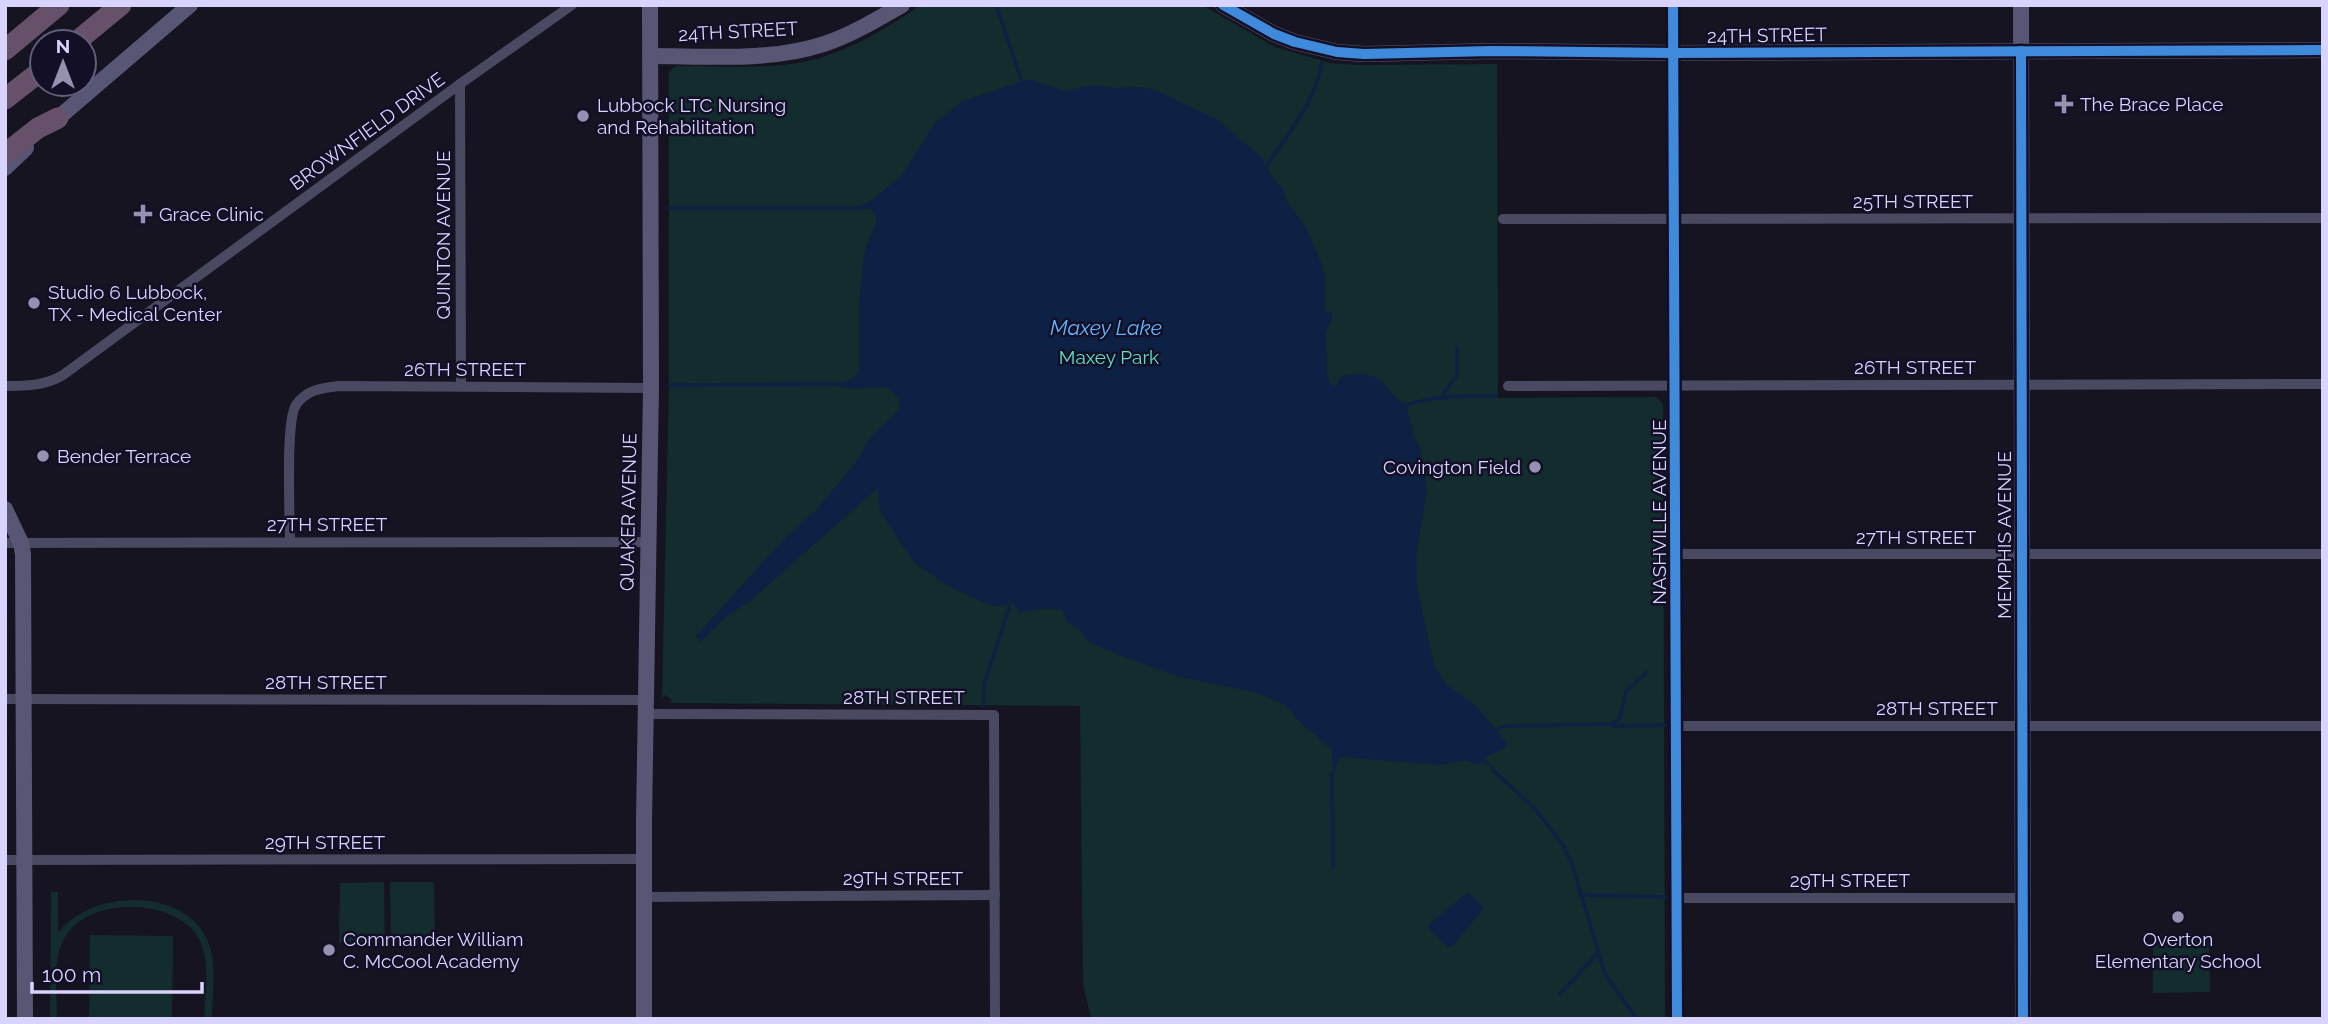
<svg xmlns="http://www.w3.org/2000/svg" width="2328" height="1024" viewBox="0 0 2328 1024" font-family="Raleway,sans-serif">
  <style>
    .green { fill: #132c2d }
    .water { fill: #0d2144 }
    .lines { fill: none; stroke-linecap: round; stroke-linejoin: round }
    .stream { stroke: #0d2144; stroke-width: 3.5 }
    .street { stroke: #4a4962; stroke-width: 10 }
    .secondary { stroke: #575674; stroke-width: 16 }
    .highway { stroke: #67516a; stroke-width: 21 }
    .cycleway-casing { stroke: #130f26; stroke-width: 15 }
    .cycleway { stroke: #408adc; stroke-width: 10 }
    .poi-dot { fill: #9591b1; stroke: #130f26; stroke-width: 2.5 }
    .labels { text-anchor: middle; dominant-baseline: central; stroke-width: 5; stroke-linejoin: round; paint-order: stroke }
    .street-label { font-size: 19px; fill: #d9d4ff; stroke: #130f26 }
    .poi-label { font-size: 19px; fill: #d9d4ff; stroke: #130f26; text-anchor: start }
    .park-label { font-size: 19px; fill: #5fe0c0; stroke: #130f26 }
    .water-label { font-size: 21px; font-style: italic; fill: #62b6ff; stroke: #130f26 }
  </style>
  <rect width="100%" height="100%" fill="#161421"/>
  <g class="green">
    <path d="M921,5h281l73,42 55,16 27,2 140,-1 1,334 158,-1 7,7 2,615h-574l-8,-35 -3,-278 -410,-3 2,-3 -7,-5 -3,3 7,-312v-314l6,-6c46,-1 97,5 141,-7 39,-11 72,-32 105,-54z"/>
    <polygon points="384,882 385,942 339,943 340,883"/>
    <polygon points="390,882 434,882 435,941 391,942"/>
    <path d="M51,892h7v41c32,-43 124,-47 149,6 11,23 5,55 5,80h-8c1,-25 7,-58 -5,-80 -23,-42 -113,-43 -135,0 -12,22 -7,55 -7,80h-7z"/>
    <polygon points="90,935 173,936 172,1019 89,1019"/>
    <polygon points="2153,935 2209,935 2210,992 2153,993"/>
  </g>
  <g class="water">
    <path d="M1030,79l34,12 32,-6 15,3 33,-1 18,6 56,27 45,39 1,12 4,-2 6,11 8,7 5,15 17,22 18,41 3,11v35h6l2,5 -7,16 1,41 3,11 7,2 3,-9c18,-5 35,-5 48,11 5,7 10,13 17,16l-2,3 4,1 8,31 5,7 7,44 -11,66 1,31 17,78 12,19 30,22 31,37 -3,5 -19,10 10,12 -12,-7 -7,1 -10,-4 -25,5 -99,-8c-7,4 -5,12 -9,19h-4l1,-2 3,-1 -1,-26 -1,2 -29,-25 -18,-20 -30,-12 -78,-16 -77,-29 -13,-7 -4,-8 -14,-10 -6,-12 -14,-2 -28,4 -7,-7 2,-5 -5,4v-6l-3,7 -14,1 -41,-18 -37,-24 -35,-53 -2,-23 -129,114 -21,13 -28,27 -4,-6 88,-97 34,-31 38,-46 14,-24 30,-29 -1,-9 -11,-13 -35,2 -16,-3h11l-1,-4h-4l11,-4 5,-6v-65l5,-53 13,-35 -5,-9 -14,-4 13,-5 31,-26 33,-52 28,-22z"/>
    <polygon points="1468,892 1484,908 1452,947 1448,947 1429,928 1429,924"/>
  </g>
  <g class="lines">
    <g class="stream">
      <polyline points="996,5 1022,82"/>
      <path d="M1264,169c22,-31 53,-70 58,-107"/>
      <polyline points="669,208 864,208"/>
      <polyline points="669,385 849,384"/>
      <polyline points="1442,396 1457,375 1457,347"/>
      <path d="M1403,406c32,-11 61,-10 94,-10"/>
      <polyline points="983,706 984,685 1010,604"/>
      <polyline points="1613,726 1665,725"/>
      <polyline points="1495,730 1505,726 1613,724 1620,717 1626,691 1647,672"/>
      <polyline points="1493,770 1536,810 1562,844 1572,864 1605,974 1637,1019"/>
      <polyline points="1332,776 1333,867"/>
      <polyline points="1581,895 1665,897"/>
      <polyline points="1560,994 1597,954"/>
    </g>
    <g class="street">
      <polyline points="1673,5 1677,1019"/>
      <polyline points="460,84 461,386"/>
      <polyline points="1503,219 2323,218"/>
      <path d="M5,386c21,0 40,0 58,-11l397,-291 112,-79"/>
      <polyline points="1508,386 2323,384"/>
      <path d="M290,542c0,-25 -5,-121 6,-137 10,-15 25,-17 43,-19l312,2"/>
      <polyline points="5,543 649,542"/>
      <polyline points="1676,554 2323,554"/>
      <polyline points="5,699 646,700"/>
      <polyline points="646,714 994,715 995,1019"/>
      <polyline points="1677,726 2323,726"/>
      <polyline points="5,860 644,859"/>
      <polyline points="644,897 995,895"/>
      <polyline points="1677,898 2022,898"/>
    </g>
    <g class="secondary">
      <polyline points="1223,5 1274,34 1295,42 1337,52 1364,54 1492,51 1674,53 2323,50"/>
      <polyline points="2021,5 2023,1019"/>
      <path d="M650,56c57,0 119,6 174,-12 27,-9 52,-24 78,-39"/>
      <polyline points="50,125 190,5"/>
      <polyline points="5,168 26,148"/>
      <polyline points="5,509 21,543 23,554 25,1019"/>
      <polyline points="644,1019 644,820 651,388 650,5"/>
    </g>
    <g class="highway">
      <polyline points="76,42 121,5"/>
      <polyline points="5,50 59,5"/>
      <polyline points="5,99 42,70"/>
      <polyline points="5,154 38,128 58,118"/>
    </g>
    <defs>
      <g id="cycleway">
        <polyline points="1223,5 1274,34 1295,42 1337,52 1364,54 1492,51 1674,53 2323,50"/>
        <polyline points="1673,5 1677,1019"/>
        <polyline points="2021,51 2023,1019"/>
      </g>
    </defs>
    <use href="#cycleway" class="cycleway-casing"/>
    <use href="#cycleway" class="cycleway"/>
  </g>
  <g class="poi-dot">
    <path d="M2060.5 93.5h7v7h7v7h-7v7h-7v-7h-7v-7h7z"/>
    <circle cx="583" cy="116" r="7"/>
    <path d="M139.5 203.5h7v7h7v7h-7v7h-7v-7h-7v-7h7z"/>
    <circle cx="34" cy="303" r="7"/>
    <circle cx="43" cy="456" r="7"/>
    <circle cx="1535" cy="467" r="7"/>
    <circle cx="2178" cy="917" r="7"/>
    <circle cx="329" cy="950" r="7"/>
  </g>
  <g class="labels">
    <g class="street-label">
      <text transform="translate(738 31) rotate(-3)">24TH STREET</text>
      <text transform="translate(1767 35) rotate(-1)">24TH STREET</text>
      <text transform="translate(367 131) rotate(-36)">BROWNFIELD DRIVE</text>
      <text x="1913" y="201">25TH STREET</text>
      <text transform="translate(443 235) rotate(-90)">QUINTON AVENUE</text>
      <text x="1915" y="367">26TH STREET</text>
      <text x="465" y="369">26TH STREET</text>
      <text transform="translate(628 512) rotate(-89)">QUAKER AVENUE</text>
      <text transform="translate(1659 512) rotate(-90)">NASHVILLE AVENUE</text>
      <text x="327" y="524">27TH STREET</text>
      <text transform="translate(2004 535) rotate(-90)">MEMPHIS AVENUE</text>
      <text x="1916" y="537">27TH STREET</text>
      <text x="326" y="682">28TH STREET</text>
      <text x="904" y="697">28TH STREET</text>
      <text x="1937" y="708">28TH STREET</text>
      <text x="325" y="842">29TH STREET</text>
      <text x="903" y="878">29TH STREET</text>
      <text x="1850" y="880">29TH STREET</text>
    </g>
    <g class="poi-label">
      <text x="2080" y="104">The Brace Place</text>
      <text x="597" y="105">Lubbock LTC Nursing<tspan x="597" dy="22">and Rehabilitation</tspan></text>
      <text x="159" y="214">Grace Clinic</text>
      <text x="48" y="292">Studio 6 Lubbock,<tspan x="48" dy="22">TX - Medical Center</tspan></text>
      <text x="57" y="456">Bender Terrace</text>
      <text x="1521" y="467" text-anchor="end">Covington Field</text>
      <text x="343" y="939">Commander William<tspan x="343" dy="22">C. McCool Academy</tspan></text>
      <text x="2178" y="939" text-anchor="middle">Overton<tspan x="2178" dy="22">Elementary School</tspan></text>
    </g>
    <g class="park-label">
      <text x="1109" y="357">Maxey Park</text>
    </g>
    <g class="water-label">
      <text x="1106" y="327">Maxey Lake</text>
    </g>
  </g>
  <rect width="2328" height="1024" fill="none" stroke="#d9d4ff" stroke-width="14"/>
  <g transform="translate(63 63)"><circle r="33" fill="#130f26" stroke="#625e7d" stroke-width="2"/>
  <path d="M0-5L12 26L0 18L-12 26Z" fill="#9591b1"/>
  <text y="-10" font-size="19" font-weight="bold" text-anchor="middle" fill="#d9d4ff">N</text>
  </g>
  <path d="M32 982v10h170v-10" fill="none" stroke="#d9d4ff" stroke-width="3.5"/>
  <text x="42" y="982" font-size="21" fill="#d9d4ff" stroke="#130f26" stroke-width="5" paint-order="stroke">100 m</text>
</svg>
